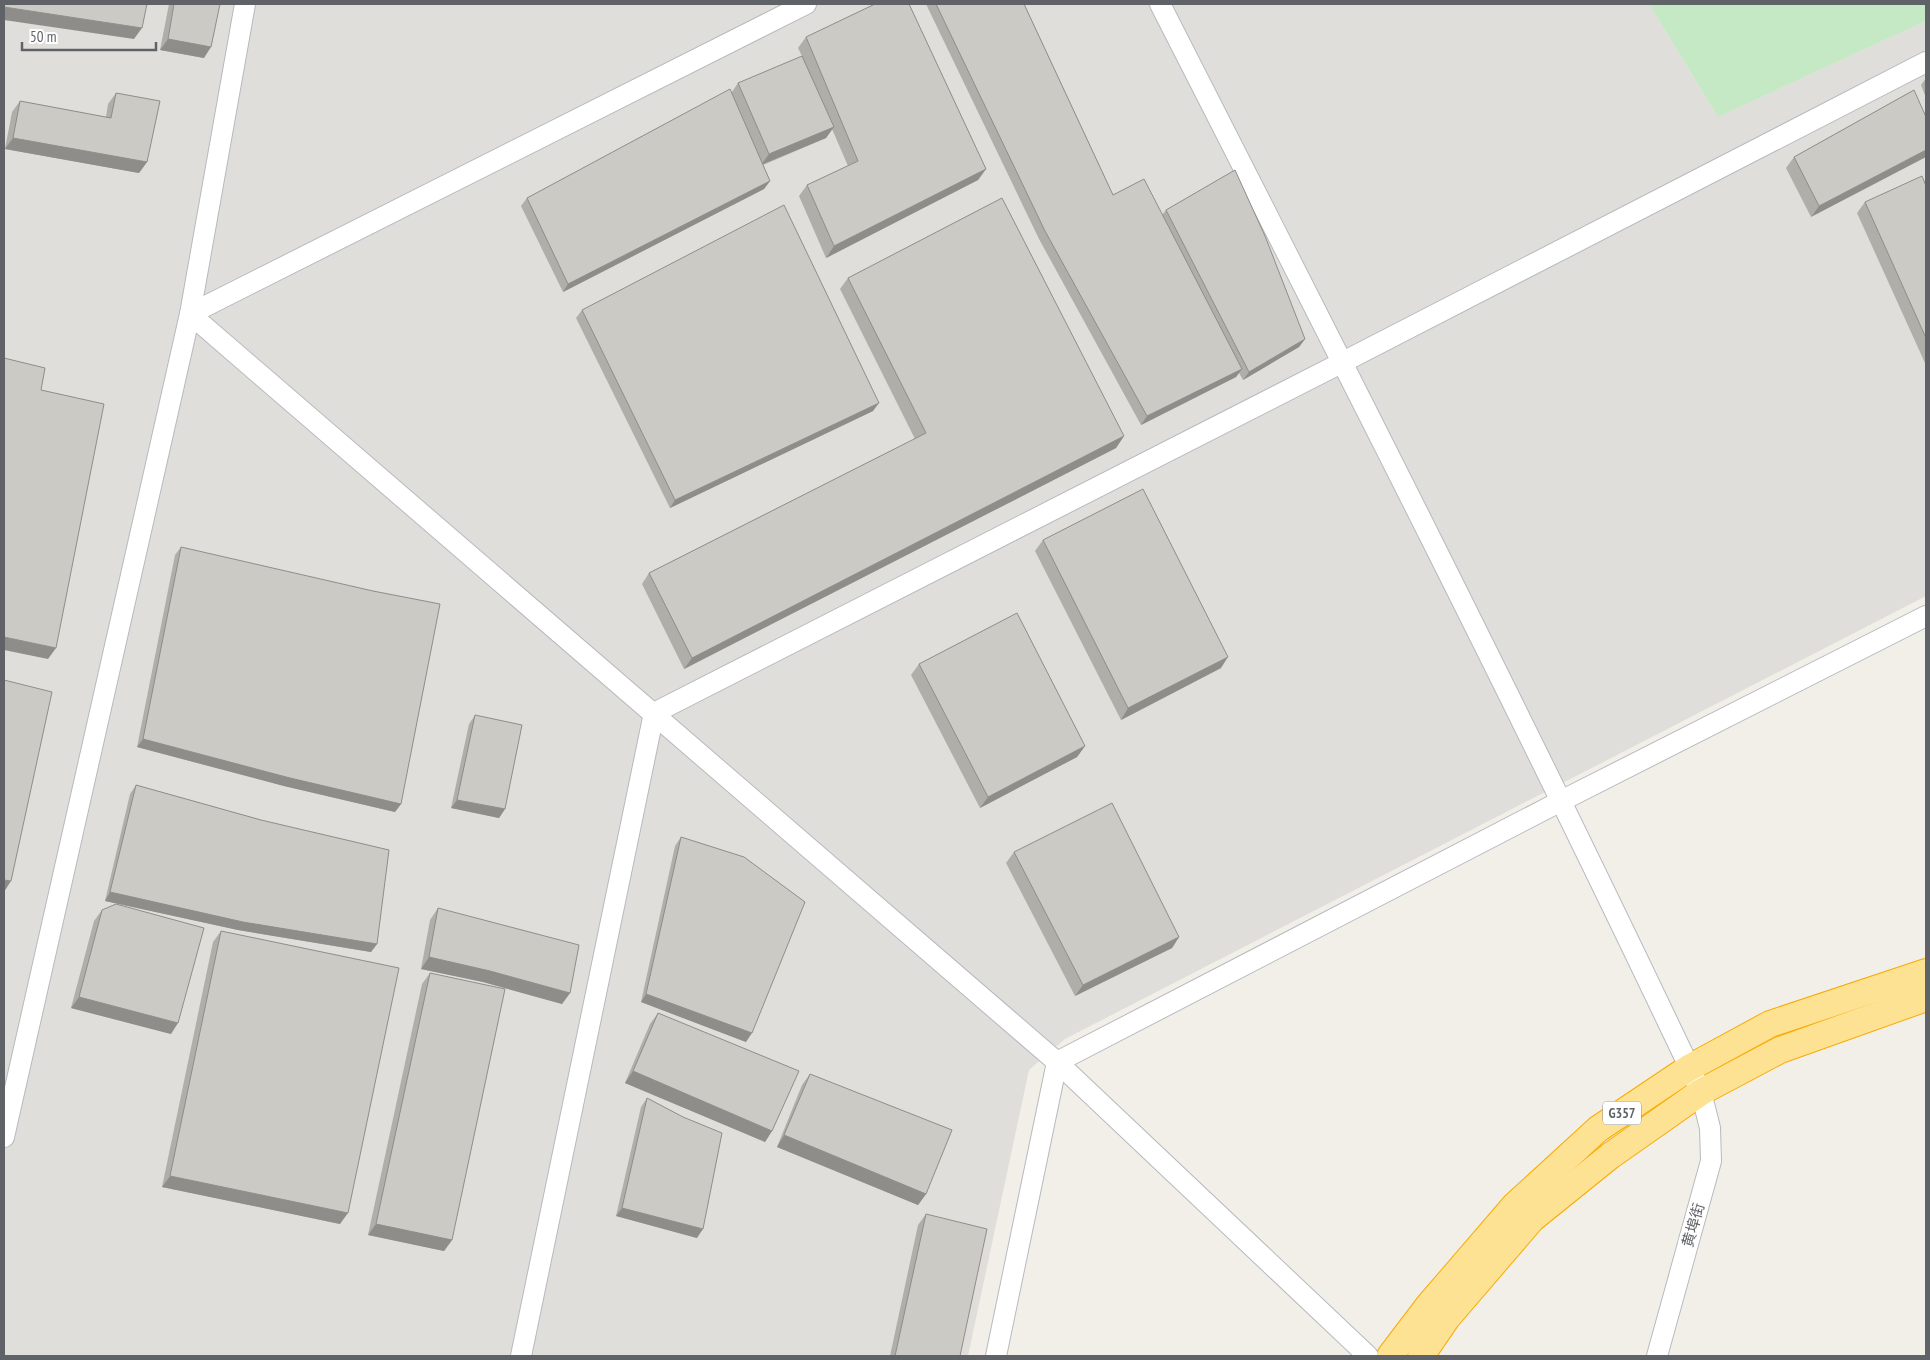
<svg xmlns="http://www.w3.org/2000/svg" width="1930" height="1360" viewBox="0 0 1930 1360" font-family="'PT Sans Narrow','Noto Sans SC',sans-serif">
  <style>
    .industrial { fill: #e0deda }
    .green { fill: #c5e8c5 }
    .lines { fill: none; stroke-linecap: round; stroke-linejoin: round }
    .secondary-casing { stroke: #b6babf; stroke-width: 22 }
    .highway-casing { stroke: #f9ab00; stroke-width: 28 }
    .secondary { stroke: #fff; stroke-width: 20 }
    .highway { stroke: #fde293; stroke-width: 26 }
    .wall { fill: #afaea9 }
    .shaded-wall { fill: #8f8d8a }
    .building { fill: #cccac5; stroke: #8f8d8a }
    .labels { text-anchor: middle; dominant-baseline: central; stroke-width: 5; stroke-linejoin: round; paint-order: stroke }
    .shield { fill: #fff; stroke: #8f9295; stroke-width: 1 }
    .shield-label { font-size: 14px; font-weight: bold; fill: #5f6368 }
    .street-label { font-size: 15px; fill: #5f6368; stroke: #fff }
  </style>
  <rect width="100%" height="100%" fill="#f1efe8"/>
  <polygon class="industrial" points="4,4 1649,4 1718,117 1926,21 1926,596 1065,1039 1029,1070 968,1356 4,1356"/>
  <polygon class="green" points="1649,4 1926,4 1926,21 1718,117"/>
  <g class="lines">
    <defs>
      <g id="secondary">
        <polyline points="806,4 190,314 1057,1062 1368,1356"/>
        <path d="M1160,4c184,361 368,722 541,1088l9,36 1,33 -54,195"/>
        <polyline points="4,1137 190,314 245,4"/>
        <polyline points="521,1356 654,713 1343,362 1926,62"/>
        <polyline points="996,1356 1057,1062 1561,801 1926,616"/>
      </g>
      <g id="highway">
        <polyline points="1390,1356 1428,1306 1515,1205 1598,1129 1689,1068 1770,1024 1926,972"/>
        <polyline points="1421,1356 1447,1318 1532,1219 1610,1156 1701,1092 1780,1050 1926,998"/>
      </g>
    </defs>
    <use href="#secondary" class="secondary-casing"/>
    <use href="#highway" class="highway-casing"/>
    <use href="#secondary" class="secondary"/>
    <use href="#highway" class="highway"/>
  </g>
  <g class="wall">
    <polygon points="169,4 220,4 204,58 160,50"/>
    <polygon points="926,4 1024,4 1113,195 1162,215 1166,210 1305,339 1299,347 1243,380 1239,373 1236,377 1141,425 1039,239"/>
    <polygon points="806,37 986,169 978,180 826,258 799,196 807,185 848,166 832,129 826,138 763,165 770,181 764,189 563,292 521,206 527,198 732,92 738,83 802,56 798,48"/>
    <polygon points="1926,78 1926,98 1921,85"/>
    <polygon points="1914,90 1811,217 1786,168 1794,157"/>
    <polygon points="116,93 147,162 139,173 5,149 12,112 20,101 106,117 108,104"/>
    <polygon points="1926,186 1926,362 1925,363 1857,213 1865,202"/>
    <polygon points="848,278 1124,436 1116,448 684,669 642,584 649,573 915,439 840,289"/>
    <polygon points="582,310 873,411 670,508 576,318"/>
    <polygon points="1043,540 1221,668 1121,720 1035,551"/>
    <polygon points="181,547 401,804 395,812 284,786 137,747 175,555"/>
    <polygon points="919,664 1085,746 1077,757 980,808 911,675"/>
    <polygon points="475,715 505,809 499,818 451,808 469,724"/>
    <polygon points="136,785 261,820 377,944 371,952 238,930 105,901 130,794"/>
    <polygon points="681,837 746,1042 641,1002 675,846"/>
    <polygon points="1014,852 1179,937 1172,948 1075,996 1006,863"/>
    <polygon points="438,908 570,993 562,1004 483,982 421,969 430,920"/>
    <polygon points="102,910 171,1034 71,1008 94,921"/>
    <polygon points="221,931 340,1224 162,1187 213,942"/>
    <polygon points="430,973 452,1240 444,1251 368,1235 422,984"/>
    <polygon points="658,1013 772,1131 765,1142 625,1083 650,1024"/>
    <polygon points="810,1074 926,1194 918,1205 777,1147 802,1085"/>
    <polygon points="647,1098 697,1238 616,1216 641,1107"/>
    <polygon points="926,1214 960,1356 890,1356 918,1225"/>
  </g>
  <g class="shaded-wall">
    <polygon points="4,7 142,28 134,39 4,20"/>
    <polygon points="168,39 211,47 204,58 160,50"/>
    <polygon points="834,127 826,138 761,165 769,154"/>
    <polygon points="13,138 147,162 139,173 5,149"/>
    <polygon points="1926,150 1926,157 1811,217 1819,206"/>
    <polygon points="986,169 978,180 826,258 834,246"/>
    <polygon points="770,181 764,189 563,292 568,284"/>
    <polygon points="1305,339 1299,347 1243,380 1249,372"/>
    <polygon points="1242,369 1236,377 1141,425 1147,416"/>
    <polygon points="879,403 873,411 670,508 675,500"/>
    <polygon points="1124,436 1116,448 684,669 692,658"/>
    <polygon points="4,637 56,648 48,659 4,650"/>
    <polygon points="1228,657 1221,668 1121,720 1128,708"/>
    <polygon points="143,739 401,804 395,812 284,786 137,747"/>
    <polygon points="1085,746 1077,757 980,808 988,797"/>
    <polygon points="457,800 505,809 499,818 451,808"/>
    <polygon points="4,880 11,881 4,892"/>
    <polygon points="110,892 377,944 371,952 238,930 105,901"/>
    <polygon points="1179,937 1172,948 1075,996 1083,985"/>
    <polygon points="429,957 490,971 570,993 562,1004 483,982 421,969"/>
    <polygon points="646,994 752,1033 746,1042 641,1002"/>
    <polygon points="79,997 178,1023 171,1034 71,1008"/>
    <polygon points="633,1071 772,1131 765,1142 625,1083"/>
    <polygon points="784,1135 926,1194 918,1205 777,1147"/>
    <polygon points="170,1176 348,1213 340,1224 162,1187"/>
    <polygon points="622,1208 703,1229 697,1238 616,1216"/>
    <polygon points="376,1224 452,1240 444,1251 368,1235"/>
  </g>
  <g class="building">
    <polygon points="4,4 147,4 142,28 4,7"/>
    <polygon points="174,4 220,4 211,47 168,39"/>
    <polygon points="875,4 909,4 986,169 834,246 807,185 858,161 806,37"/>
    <polygon points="936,4 1024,4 1113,195 1144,179 1242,369 1147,416 1045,231"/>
    <polygon points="802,56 834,127 769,154 738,83"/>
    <polygon points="730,89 770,181 568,284 527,198"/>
    <polygon points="1914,90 1926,117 1926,150 1819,206 1794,157"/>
    <polygon points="116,93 160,101 147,162 13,138 20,101 111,118"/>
    <polygon points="1235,170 1265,236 1305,339 1249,372 1166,210"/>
    <polygon points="1922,176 1926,186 1926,338 1865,202"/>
    <polygon points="1002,198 1124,436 692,658 649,573 926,433 848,278"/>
    <polygon points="784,205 879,403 675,500 582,310"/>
    <polygon points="4,358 45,368 41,390 104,404 56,648 4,637"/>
    <polygon points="1143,489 1228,657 1128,708 1043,540"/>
    <polygon points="181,547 373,591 440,604 401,804 290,778 143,739"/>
    <polygon points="1017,613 1085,746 988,797 919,664"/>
    <polygon points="4,680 52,692 11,881 4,880"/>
    <polygon points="475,715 522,725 505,809 457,800"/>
    <polygon points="136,785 261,820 389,850 377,944 243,922 110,892"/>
    <polygon points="1112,803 1179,937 1083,985 1014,852"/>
    <polygon points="681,837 744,857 805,902 752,1033 646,994"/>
    <polygon points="116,904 204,928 178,1023 79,997 102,910"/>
    <polygon points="438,908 579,945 570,993 490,971 429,957"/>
    <polygon points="221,931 399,968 348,1213 170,1176"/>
    <polygon points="430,973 505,989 452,1240 376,1224"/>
    <polygon points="658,1013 799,1071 772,1131 633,1071"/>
    <polygon points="810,1074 952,1130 926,1194 784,1135"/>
    <polygon points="647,1098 683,1117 722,1133 703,1229 622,1208"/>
    <polygon points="926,1214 987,1229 960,1356 895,1356"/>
  </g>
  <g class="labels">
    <rect class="shield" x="1603" y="1101.5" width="38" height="23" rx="4"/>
    <g class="shield-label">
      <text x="1622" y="1113">G357</text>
    </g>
    <g class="street-label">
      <text transform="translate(1693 1225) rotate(-74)">黄埠街</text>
    </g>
  </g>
  <rect width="1930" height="1360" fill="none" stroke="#5f6368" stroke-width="10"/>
  <path d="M22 42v8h134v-8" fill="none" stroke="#5f6368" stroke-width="2.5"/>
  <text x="30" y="42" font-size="15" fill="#5f6368" stroke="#ffffff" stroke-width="4" paint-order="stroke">50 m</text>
</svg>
